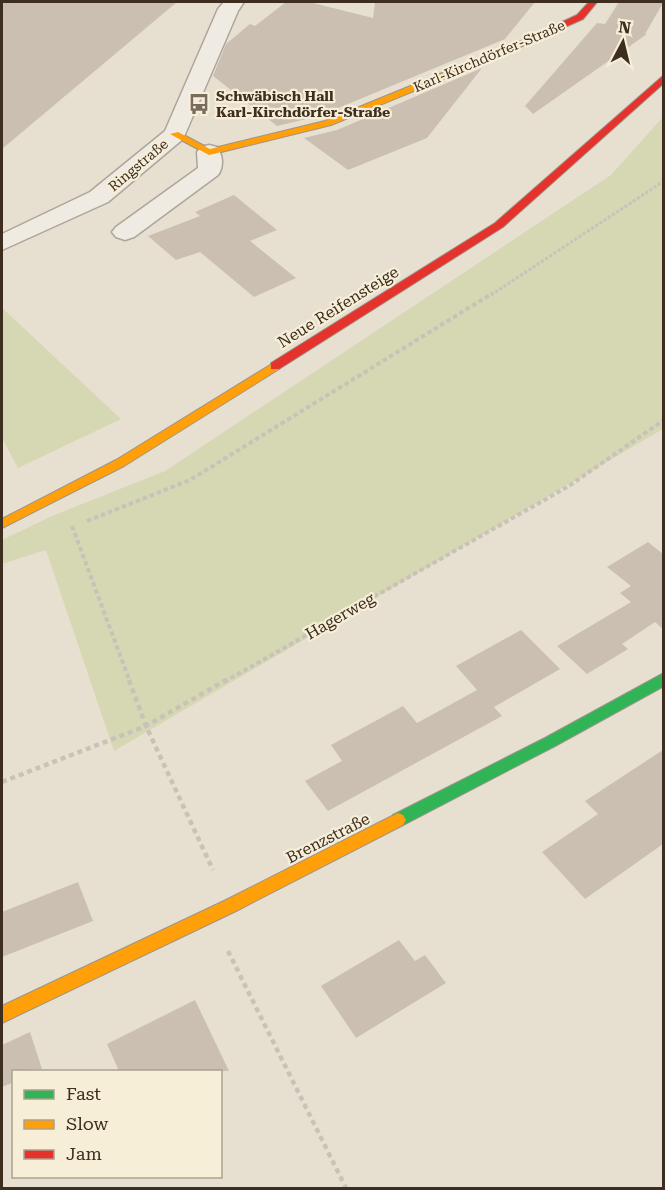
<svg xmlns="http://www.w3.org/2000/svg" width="665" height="1190" viewBox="0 0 665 1190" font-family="'Roboto Serif',serif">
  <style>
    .green { fill: #d6d7b3 }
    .building { fill: #cbbfb2 }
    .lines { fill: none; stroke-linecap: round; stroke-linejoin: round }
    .street-casing { stroke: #ada599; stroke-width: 3 }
    .fast-casing { stroke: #9c958a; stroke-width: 2 }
    .slow-casing { stroke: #9c958a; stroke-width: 2 }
    .jam-casing { stroke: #9c958a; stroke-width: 2 }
    .path-far2 { stroke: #c8c2b9; stroke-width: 3; stroke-dasharray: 3 2; stroke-linecap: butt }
    .path-far1 { stroke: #c8c2b9; stroke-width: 4; stroke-dasharray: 4.5 3; stroke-linecap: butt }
    .path { stroke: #c8c2b9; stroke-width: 4.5; stroke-dasharray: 5 4; stroke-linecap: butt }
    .street { fill: #efebe3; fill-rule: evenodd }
    .fast { fill: #30b455; fill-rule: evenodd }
    .slow { fill: #ff9f0a; fill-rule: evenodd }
    .jam { fill: #e5322d; fill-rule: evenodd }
    .labels { text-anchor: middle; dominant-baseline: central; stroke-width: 4.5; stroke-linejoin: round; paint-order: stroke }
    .far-street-label { font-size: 14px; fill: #3d2e20; stroke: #f7eed8 }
    .far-poi-label { font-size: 14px; font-weight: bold; fill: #3d2e20; stroke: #f7eed8; text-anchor: start }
    .street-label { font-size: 16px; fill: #3d2e20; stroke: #f7eed8 }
  </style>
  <rect width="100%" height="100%" fill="#e7e0d1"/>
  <g class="green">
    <polygon points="663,117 663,429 114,751 46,550 2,564 2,540 52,516 165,471 611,175"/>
    <polygon points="2,308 121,419 18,468 2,438"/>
  </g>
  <g class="building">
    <polygon points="2,2 177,2 2,149"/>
    <polygon points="286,2 309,2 373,18 375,2 535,2 505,39 319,116 277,126 213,76 226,44 250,24 255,26"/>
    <polygon points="619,2 663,3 645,34 647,34 533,114 525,106 597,23 605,24"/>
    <polygon points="482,68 427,138 348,170 304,138 337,130"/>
    <polygon points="234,195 277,230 250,241 296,278 254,297 200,252 176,260 148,236 200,216 195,212"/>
    <polygon points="648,542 663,554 663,629 655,622 622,644 628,649 587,674 557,646 631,602 620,593 631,586 607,567"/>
    <polygon points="521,630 560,669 494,707 502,716 328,811 305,781 342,761 331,745 403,706 417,723 477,690 456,666"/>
    <polygon points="663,750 663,844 585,899 542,852 598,814 585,801"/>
    <polygon points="78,882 93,921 2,957 2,912"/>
    <polygon points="399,940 415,961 425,955 446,983 356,1038 321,986"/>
    <polygon points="195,1000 229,1071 119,1071 107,1044"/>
    <polygon points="30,1032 42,1069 14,1071 14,1082 2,1087 2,1045"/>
  </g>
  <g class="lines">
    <defs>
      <g id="street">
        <polygon points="224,2 244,2 238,11 183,139 108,202 2,250 2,234 90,192 165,131 218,9"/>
        <path d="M209,145l8,2c6,8 7,20 1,28l-84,62 -9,3 -9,-3 -4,-5 4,-5 82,-59 -1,-16 4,-5z"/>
      </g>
      <polygon id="fast" points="664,673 664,686 555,746 403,825 398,827 393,825 390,820 393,815 545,738"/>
      <g id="slow">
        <polygon points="508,46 512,49 511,51 331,125 209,155 170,134 178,132 210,149 325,121"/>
        <polygon points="275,362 281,366 279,369 124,466 2,528 2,519 116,460"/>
        <polygon points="398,813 403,815 406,820 403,825 236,911 2,1023 2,1006 224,901"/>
      </g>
      <g id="jam">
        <polygon points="589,2 597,2 583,19 511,51 504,49 577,15"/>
        <polygon points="664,75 664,83 503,227 279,369 271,369 271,363 495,223"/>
      </g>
    </defs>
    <use href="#street" class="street-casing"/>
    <use href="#fast" class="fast-casing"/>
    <use href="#slow" class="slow-casing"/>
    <use href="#jam" class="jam-casing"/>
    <polyline class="path-far2" points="491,295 664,181"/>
    <g class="path-far1">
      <polyline points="87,521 190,480 493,293"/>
      <polyline points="72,526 130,682"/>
      <polyline points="224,682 569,486 664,420"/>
    </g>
    <g class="path">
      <polyline points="129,680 146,726 213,870"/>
      <polyline points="2,782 146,726 226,680"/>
      <polyline points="228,951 346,1188"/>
    </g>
    <use href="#street" class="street"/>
    <use href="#fast" class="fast"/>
    <use href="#slow" class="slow"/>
    <use href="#jam" class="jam"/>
  </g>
  <defs>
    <symbol id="bus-bare" viewBox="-9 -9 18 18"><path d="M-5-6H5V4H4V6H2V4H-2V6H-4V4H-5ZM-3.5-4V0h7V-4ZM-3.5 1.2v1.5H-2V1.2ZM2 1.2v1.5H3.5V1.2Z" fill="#786c5e" stroke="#f7eed8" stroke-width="2.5" paint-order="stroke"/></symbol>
  </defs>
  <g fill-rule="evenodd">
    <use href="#bus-bare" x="184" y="89" width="30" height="30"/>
  </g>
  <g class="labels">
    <g class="far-street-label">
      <text transform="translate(489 56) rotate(-23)">Karl-Kirchdörfer-Straße</text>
      <text transform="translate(138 165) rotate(-40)">Ringstraße</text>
    </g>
    <g class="far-poi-label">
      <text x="216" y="96">Schwäbisch Hall<tspan x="216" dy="16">Karl-Kirchdörfer-Straße</tspan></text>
    </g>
    <g class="street-label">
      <text transform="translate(338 307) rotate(-32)">Neue Reifensteige</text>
      <text transform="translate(340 616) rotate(-30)">Hagerweg</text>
      <text transform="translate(328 838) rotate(-27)">Brenzstraße</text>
    </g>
  </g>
  <rect width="665" height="1190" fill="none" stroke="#3d2e20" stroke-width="6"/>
  <rect x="12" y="1070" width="210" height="108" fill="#f7eed8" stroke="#ada18e" stroke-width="1.5"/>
  <rect x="24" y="1090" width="30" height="9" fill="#30b455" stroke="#ada18e" stroke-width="1.5"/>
  <text x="66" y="1100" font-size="18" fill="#3d2e20">Fast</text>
  <rect x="24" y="1120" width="30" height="9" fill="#ff9f0a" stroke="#ada18e" stroke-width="1.5"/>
  <text x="66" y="1130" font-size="18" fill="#3d2e20">Slow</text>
  <rect x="24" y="1150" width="30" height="9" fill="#e5322d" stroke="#ada18e" stroke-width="1.5"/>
  <text x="66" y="1160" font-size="18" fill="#3d2e20">Jam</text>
  <g transform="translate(623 42) rotate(7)" stroke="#f7eed8" stroke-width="4.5" paint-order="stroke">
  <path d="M0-4.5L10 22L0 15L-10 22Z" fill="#3d2e20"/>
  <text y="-9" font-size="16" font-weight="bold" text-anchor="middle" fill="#3d2e20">N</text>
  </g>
</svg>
